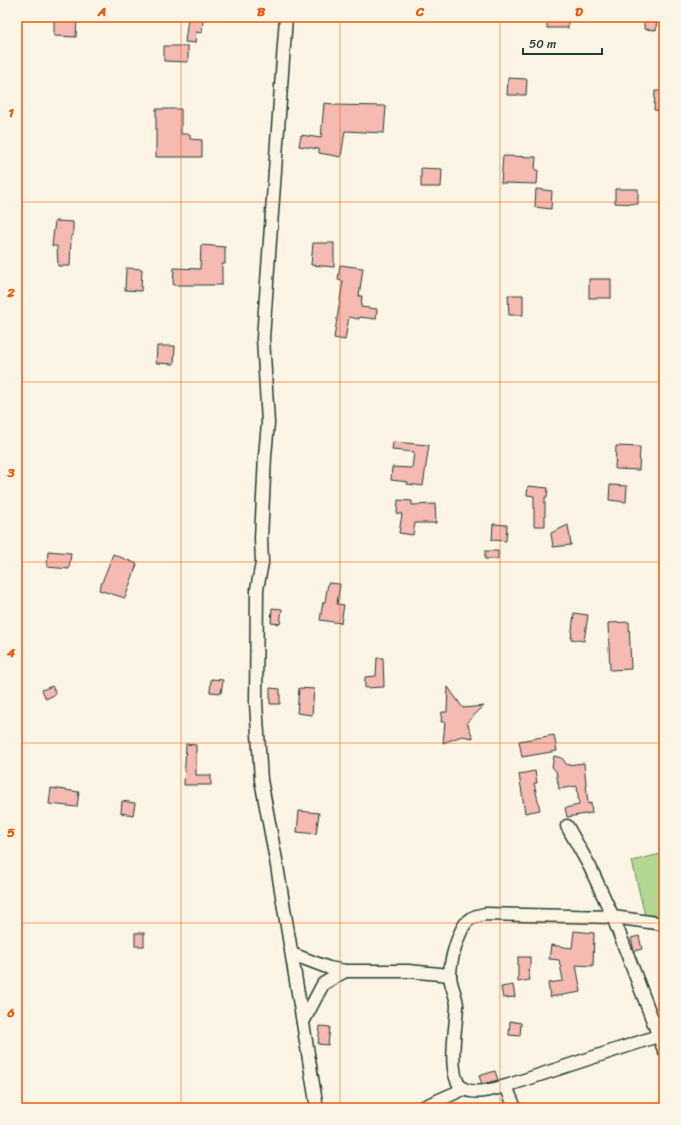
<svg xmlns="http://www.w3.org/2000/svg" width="681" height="1125" viewBox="0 0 681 1125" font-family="Sriracha,sans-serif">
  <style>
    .green { fill: #b3d792; stroke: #698a63 }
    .building { fill: #f5bab1; stroke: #1f3d34 }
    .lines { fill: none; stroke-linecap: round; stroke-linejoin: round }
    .street-casing { stroke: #1f3d34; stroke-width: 15 }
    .street { stroke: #fcf5e5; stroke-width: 12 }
    .grid { fill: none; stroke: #e8590c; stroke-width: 1; stroke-opacity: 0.55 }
    .neatline { fill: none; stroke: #e8590c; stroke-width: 1.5 }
    .grid-label { font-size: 13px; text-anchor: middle; font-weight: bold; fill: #e8590c }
  </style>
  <rect width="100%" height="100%" fill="#fcf5e5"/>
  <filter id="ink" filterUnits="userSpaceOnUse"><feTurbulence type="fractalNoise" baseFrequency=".025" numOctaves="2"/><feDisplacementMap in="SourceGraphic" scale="8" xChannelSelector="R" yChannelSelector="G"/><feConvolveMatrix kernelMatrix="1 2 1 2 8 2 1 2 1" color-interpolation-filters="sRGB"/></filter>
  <g filter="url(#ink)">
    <polygon class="green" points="664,853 664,926 648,929 632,861"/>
    <g class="building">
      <polygon points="54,17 77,17 76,37 54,36"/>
      <rect x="547" y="17" width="21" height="11"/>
      <polygon points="644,17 657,18 656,30 644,29"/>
      <polygon points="188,18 203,20 202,33 196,32 195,43 185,42"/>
      <polygon points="164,46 188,46 188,62 164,61"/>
      <polygon points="508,78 527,79 526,95 507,95"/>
      <polygon points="655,91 664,91 663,111 654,110"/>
      <polygon points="324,103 333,104 333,105 386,106 384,133 345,131 341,157 319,153 319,149 299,146 301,135 321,138"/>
      <polygon points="156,109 181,109 181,134 190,134 190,139 202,140 202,157 156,157"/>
      <polygon points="503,156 536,157 535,170 538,170 537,184 501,183"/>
      <polygon points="421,168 442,169 441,187 421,187"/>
      <polygon points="536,189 552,191 551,209 535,207"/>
      <polygon points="615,189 638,189 638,204 615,203"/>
      <polygon points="55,221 73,222 73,236 71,236 70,266 58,266 57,246 52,246"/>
      <polygon points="313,243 334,243 334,267 311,265"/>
      <polygon points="201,245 225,247 225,264 222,264 222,285 173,285 174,268 200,269"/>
      <polygon points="340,265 363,268 359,296 362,296 361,307 377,309 376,319 359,317 359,319 349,317 345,340 334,338 343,281 338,280"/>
      <polygon points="126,268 142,269 141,291 125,290"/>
      <rect x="589" y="279" width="22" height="19"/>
      <polygon points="508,295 523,295 523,315 509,315"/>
      <polygon points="157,346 175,346 174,364 156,363"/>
      <polygon points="393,442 429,445 423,486 407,484 408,482 391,480 392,467 412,468 414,452 392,450"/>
      <polygon points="616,446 640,447 639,470 615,469"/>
      <polygon points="610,485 627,486 626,502 609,500"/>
      <polygon points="528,486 548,488 547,497 545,497 545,526 534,526 534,496 527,495"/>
      <polygon points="398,500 412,501 412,505 435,504 436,523 415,523 413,535 399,533 402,514 397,514"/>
      <polygon points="493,524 507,525 506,541 492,540"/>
      <polygon points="568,525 571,545 553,547 551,533"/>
      <polygon points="48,551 71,553 69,569 47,567"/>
      <rect x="485" y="551" width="13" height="8"/>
      <polygon points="113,554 137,564 125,598 99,590"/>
      <polygon points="328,583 340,584 337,604 344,605 341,623 320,620 323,602 325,602"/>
      <polygon points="272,608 282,609 280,624 271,623"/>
      <polygon points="574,613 588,615 584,641 571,639"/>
      <polygon points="629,622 631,669 610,670 608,623"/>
      <polygon points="377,658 383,658 384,687 365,688 365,677 376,676"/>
      <polygon points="211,679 223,680 221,693 210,692"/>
      <polygon points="52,686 56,694 46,699 42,690"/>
      <polygon points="448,687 463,708 484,706 467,722 473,738 462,736 443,743 445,722 441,722 442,712 447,712"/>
      <polygon points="270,688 280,689 280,704 270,704"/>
      <polygon points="299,688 314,689 312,715 297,713"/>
      <polygon points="554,735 557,751 522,757 519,741"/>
      <polygon points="186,744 196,745 196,775 211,775 211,785 184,785"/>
      <polygon points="554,756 562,758 567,765 584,763 588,804 591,803 592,813 567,817 565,808 579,805 577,786 559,789 556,771 552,767"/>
      <polygon points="535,771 537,783 534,783 540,810 525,813 519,774"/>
      <polygon points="51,788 79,792 77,807 49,804"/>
      <polygon points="122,801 135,803 133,815 121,813"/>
      <polygon points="299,811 319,813 316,834 297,832"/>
      <polygon points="574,931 594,933 593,966 576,965 581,992 550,997 548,983 563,981 563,980 559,960 549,959 551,945 572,948"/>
      <rect x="135" y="933" width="9" height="13"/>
      <polygon points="639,936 642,949 634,951 631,938"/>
      <polygon points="518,957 530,957 530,969 528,969 530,980 518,982"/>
      <polygon points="513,985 515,997 503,998 501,987"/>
      <polygon points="510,1021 521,1023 520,1036 509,1035"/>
      <polygon points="320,1026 330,1027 328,1045 318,1044"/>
      <polygon points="495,1071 498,1080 482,1084 479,1076"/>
    </g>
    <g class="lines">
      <defs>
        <g id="street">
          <polyline points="286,17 263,338 268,423 265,456 261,538 262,563 257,589 256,703 261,780 276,860 317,1108"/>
          <polyline points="567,826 590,867 613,917 664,1050"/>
          <path d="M664,924l-51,-7 -128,-3c-5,1 -10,2 -15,5 -11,7 -20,43 -20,56 0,10 6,19 7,30 0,18 -12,74 7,84 13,6 30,0 42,-3l158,-52"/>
          <polyline points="292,954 329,968 345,971 408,971 450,975"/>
          <polyline points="303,1022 323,984 345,971"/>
          <polyline points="506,1086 515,1108"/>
          <polyline points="421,1108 464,1089"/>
        </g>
      </defs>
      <use href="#street" class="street-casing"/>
      <use href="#street" class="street"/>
    </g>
  </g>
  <path class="grid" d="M181,17v1091M340,17v1091M500,17v1091M17,202h647M17,382h647M17,562h647M17,743h647M17,923h647"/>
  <rect width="681" height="1125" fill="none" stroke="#fcf5e5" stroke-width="44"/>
  <path d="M523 48v6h79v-6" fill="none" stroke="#1f3d34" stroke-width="2"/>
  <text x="529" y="48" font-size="12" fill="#1f3d34" stroke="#fcf5e5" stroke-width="3" paint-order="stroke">50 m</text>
  <rect x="22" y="22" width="637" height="1081" class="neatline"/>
  <g class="grid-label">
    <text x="102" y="16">A</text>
    <text x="261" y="16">B</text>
    <text x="420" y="16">C</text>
    <text x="579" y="16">D</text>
    <text x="11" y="117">1</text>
    <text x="11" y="297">2</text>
    <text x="11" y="477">3</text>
    <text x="11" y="657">4</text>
    <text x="11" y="837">5</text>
    <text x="11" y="1017">6</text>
  </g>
</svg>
